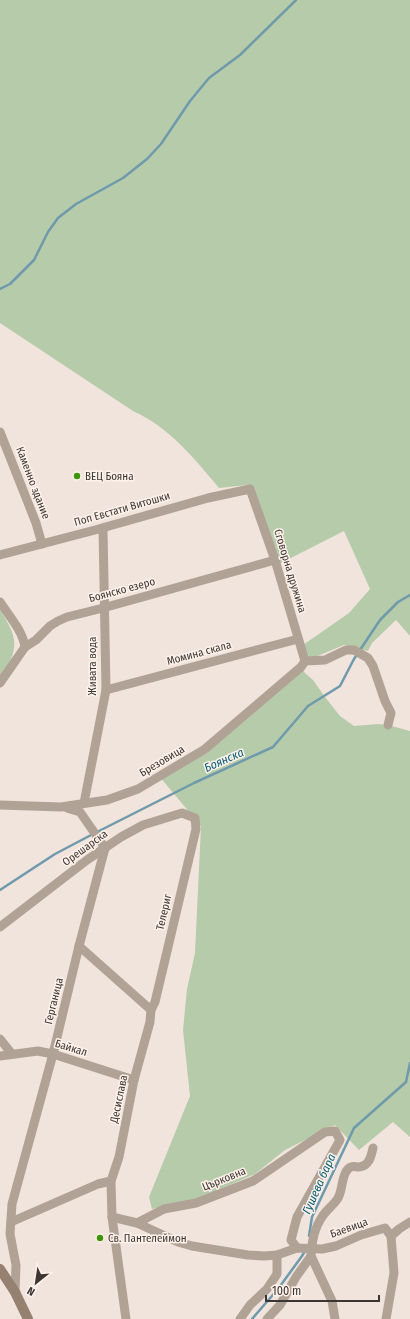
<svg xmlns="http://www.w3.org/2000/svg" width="410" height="1319" viewBox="0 0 410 1319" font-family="'Fira Sans Condensed',sans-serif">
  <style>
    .green { fill: #b6cbaa }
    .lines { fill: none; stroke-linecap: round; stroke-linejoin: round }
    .stream { stroke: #6f9aac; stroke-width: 2.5 }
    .street { stroke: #b1a296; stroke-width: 9 }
    .secondary { stroke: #96806f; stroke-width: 10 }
    .poi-dot { fill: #3e9509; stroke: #fff2ea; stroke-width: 1.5 }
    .labels { text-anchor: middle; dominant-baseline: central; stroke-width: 3; stroke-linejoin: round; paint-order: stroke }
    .poi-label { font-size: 11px; fill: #3b3633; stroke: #fff2ea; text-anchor: start }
    .street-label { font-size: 11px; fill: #3b3633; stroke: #fff2ea }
    .water-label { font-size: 12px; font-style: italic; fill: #045c77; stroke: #fff2ea }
  </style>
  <rect width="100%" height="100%" fill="#f1e4dd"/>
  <g class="green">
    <path d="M0,0h410v636l-14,-16 -24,23 -4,8 -24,-6 -34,14 -7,-14 46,-32 21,-24 -26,-58 -65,33 -24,-74 -8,-5 -28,3c-25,-30 -50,-61 -86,-77l-133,-88z"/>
    <path d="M0,610c18,28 20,39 0,67z"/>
    <polygon points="301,667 305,673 313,680 325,697 340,716 354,726 378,724 388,725 410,731 410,1137 393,1122 359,1150 335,1125 285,1150 255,1174 193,1201 152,1209 149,1197 190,1096 183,1030 187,989 195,953 201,826 159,776 205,749"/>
  </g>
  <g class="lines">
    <g class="stream">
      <polyline points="0,289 10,284 34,260 48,232 58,218 76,204 123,178 147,159 161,144 190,101 209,78 240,55 296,0"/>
      <polyline points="97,832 194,783 273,747 308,706 340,686 354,659 380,620 398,602 410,595"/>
      <polyline points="0,890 55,854 93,834"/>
      <polyline points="309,1236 312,1217 354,1128 406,1082 410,1063"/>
      <polyline points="252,1319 278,1289 302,1256 305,1251"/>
    </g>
    <g class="street">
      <polyline points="0,432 36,523 42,544"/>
      <polyline points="0,555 95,530 208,498 250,489 275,560 305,661"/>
      <path d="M0,602c9,14 23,29 25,45"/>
      <polyline points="305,661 325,660 346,650 354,650 368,658 373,666 385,701 391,713 388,725"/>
      <polyline points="0,683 25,647 36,640 50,626 58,621 67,617 103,608 275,560"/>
      <polyline points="106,690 298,639"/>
      <polyline points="84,803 106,690 103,528"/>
      <polyline points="0,805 61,807 107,800 138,789 205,749 301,667 305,661"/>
      <polyline points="67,808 80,812 105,848"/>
      <polyline points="0,927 87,860 121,837 143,825 182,813 195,818 196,829 155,1002 151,1010 150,1022 134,1080 119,1157 111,1181 112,1217 126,1319"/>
      <polyline points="79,946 151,1010"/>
      <polyline points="0,1039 12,1054"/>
      <polyline points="0,1056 38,1051 53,1054 134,1080"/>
      <polyline points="112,1217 137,1223 178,1242 192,1246 248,1255 264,1256 277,1255 297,1248 322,1249 336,1246 361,1235 385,1228 391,1236 399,1229 410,1222"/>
      <polyline points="11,1222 98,1184 111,1181"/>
      <polyline points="137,1223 164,1209 196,1203 253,1181 325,1132 335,1131 340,1140 297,1217 291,1240 297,1248"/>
      <polyline points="15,1292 16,1265 10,1234 12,1204 53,1054 79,946 105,848"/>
      <polyline points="240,1319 250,1305 267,1289 277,1274 277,1255"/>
      <polyline points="267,1319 280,1305 296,1277 311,1256"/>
      <path d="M335,1319l-3,-18 -21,-45c0,-13 4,-29 11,-39 4,-7 12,-12 16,-19 5,-8 3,-22 10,-29 4,-4 7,-2 11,-2 10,-1 12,-10 14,-19"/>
      <polyline points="386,1319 394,1273 391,1236"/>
    </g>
    <polyline class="secondary" points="0,1269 15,1292 28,1319"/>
  </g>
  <g class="poi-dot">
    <circle cx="77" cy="476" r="4"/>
    <circle cx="100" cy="1238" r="4"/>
  </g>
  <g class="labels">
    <g class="poi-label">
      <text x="85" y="476">ВЕЦ Бояна</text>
      <text x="108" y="1238">Св. Пантелеймон</text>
    </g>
    <g class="street-label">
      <text transform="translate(33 483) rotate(69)">Каменно здание</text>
      <text transform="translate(122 509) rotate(-16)">Поп Евстати Витошки</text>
      <text transform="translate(290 571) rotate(73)">Сговорна дружина</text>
      <text transform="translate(122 590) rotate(-15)">Боянско езеро</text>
      <text transform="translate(199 653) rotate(-15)">Момина скала</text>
      <text transform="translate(92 666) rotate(-90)">Живата вода</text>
      <text transform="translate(162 761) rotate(-31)">Брезовица</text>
      <text transform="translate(85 848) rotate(-36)">Орешарска</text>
      <text transform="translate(164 912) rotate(-77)">Телериг</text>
      <text transform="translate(54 1001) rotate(-76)">Герганица</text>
      <text transform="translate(71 1048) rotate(17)">Байкал</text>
      <text transform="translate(119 1099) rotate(-78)">Десислава</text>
      <text transform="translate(224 1179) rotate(-22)">Църковна</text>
      <text transform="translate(349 1228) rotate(-20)">Баевица</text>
    </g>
    <g class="water-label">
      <text transform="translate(224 760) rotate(-24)">Боянска</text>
      <text transform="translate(319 1184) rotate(-66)">Гушева бара</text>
    </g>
  </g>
  <g transform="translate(36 1283) rotate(210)" stroke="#fff2ea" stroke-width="3" paint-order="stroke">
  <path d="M0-3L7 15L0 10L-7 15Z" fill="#3b3633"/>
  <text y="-6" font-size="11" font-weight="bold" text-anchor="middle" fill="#3b3633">N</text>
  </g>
  <path d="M266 1295v6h113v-6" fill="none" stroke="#3b3633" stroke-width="2"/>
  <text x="272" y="1295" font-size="12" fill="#3b3633" stroke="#fff2ea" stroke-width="3" paint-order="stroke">100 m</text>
</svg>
